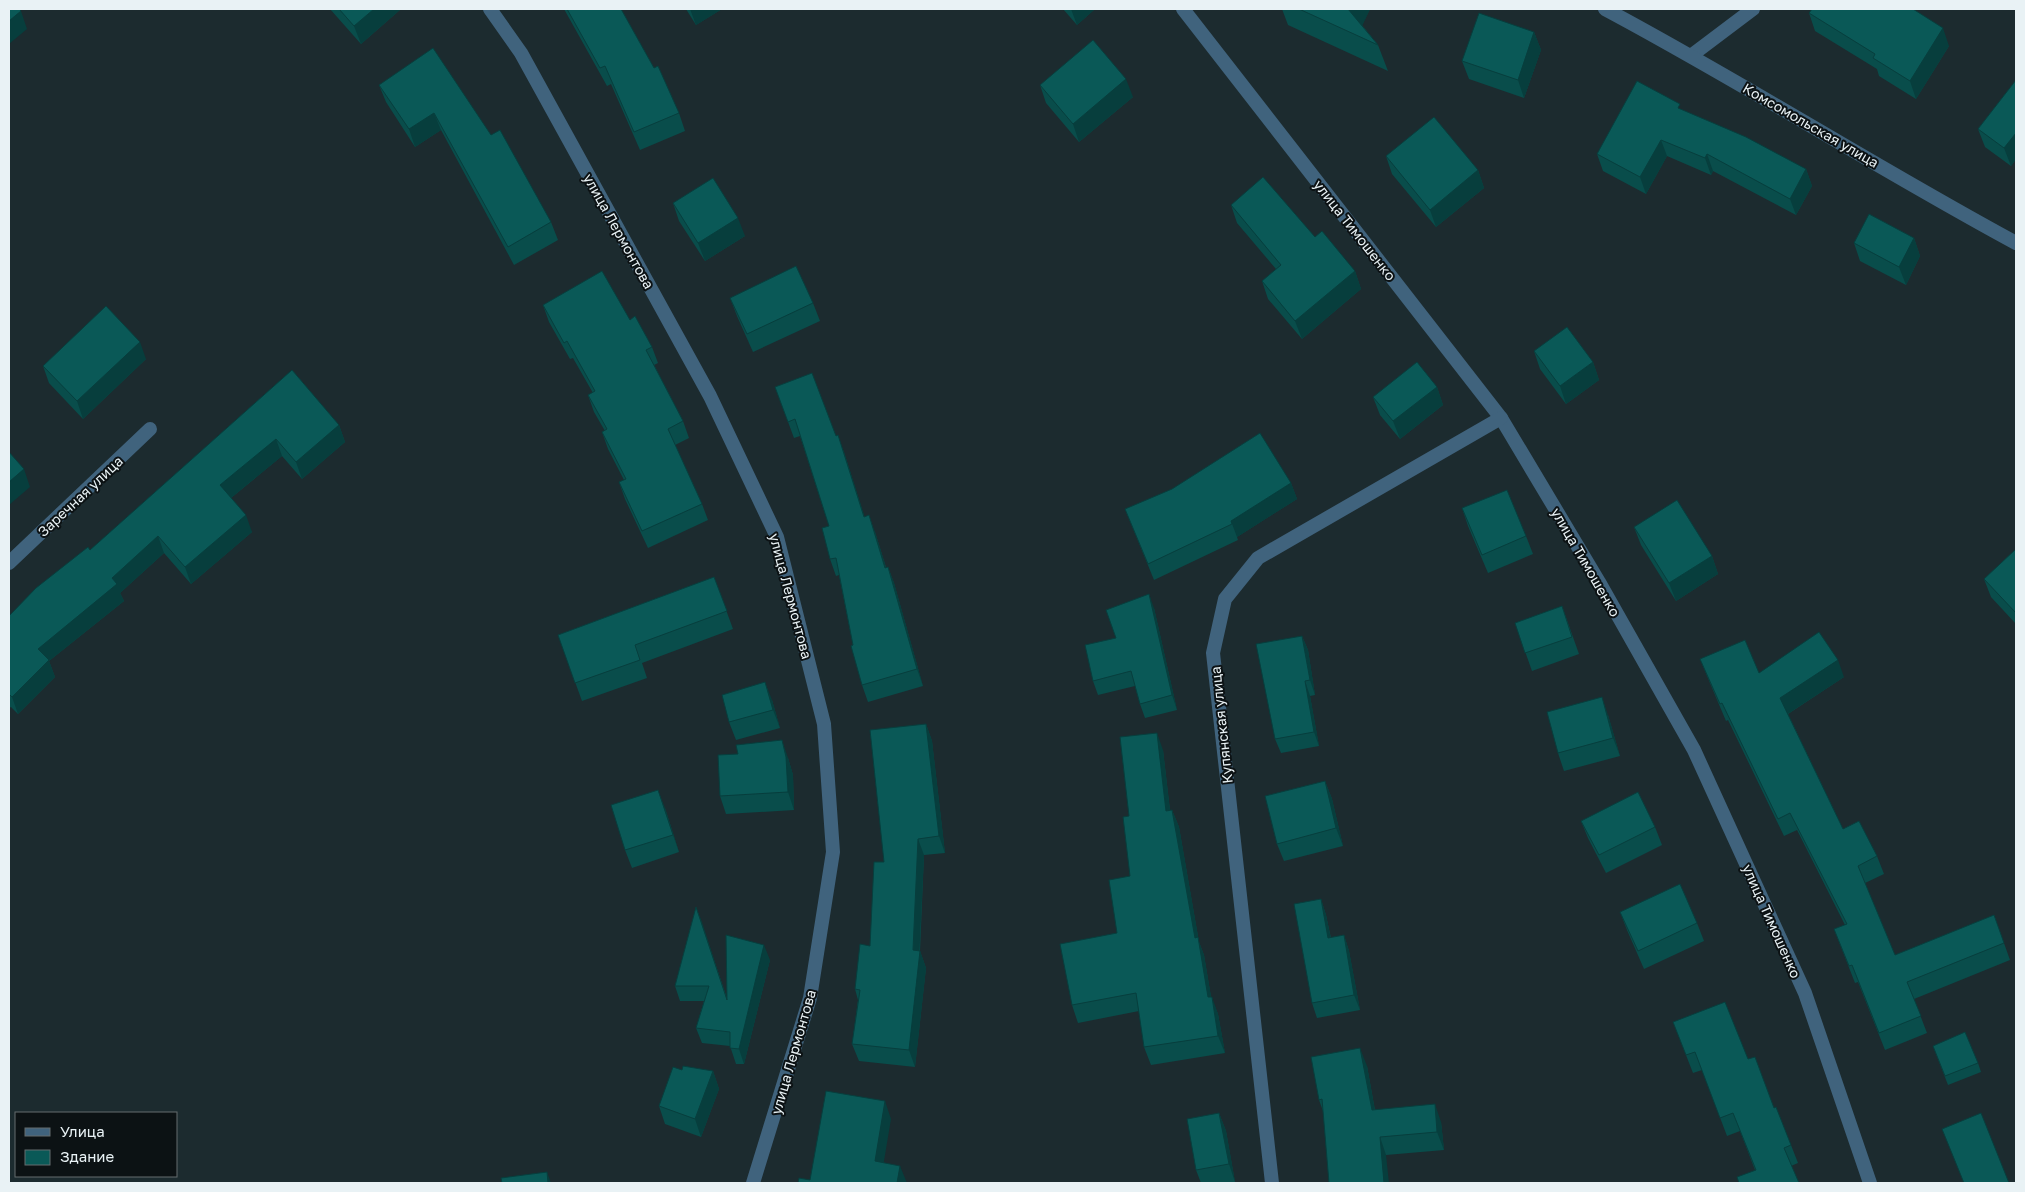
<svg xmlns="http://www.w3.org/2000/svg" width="2025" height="1192" viewBox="0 0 2025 1192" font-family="'Golos Text',sans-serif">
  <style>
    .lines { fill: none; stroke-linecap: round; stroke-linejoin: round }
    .minor { stroke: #40637d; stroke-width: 14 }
    .tertiary { stroke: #40637d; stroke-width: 14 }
    .wall { fill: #094d4b }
    .shaded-wall { fill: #073e3d }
    .building { fill: #0a5957; stroke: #073e3d }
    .labels { text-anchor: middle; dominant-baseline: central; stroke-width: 4; stroke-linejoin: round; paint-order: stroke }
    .street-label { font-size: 14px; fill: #e9f2f5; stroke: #0c1214 }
  </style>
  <rect width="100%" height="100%" fill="#1c2b2f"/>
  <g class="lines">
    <g class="minor">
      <polyline points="490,9 521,53 710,396 777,537 824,724 833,852 810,998 753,1183"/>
      <polyline points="1183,9 1501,418 1599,582 1694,750 1805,993 1870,1183"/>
      <polyline points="1692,55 1753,9"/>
      <polyline points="9,563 150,429"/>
      <polyline points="1272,1183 1213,653 1225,599 1258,558 1501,418"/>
    </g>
    <path class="tertiary" d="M1605,9c139,74 272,159 411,234"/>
  </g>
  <g class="wall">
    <polygon points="330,9 401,9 361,44"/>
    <polygon points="564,9 621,9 679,113 685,131 640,150 611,84 607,86"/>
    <polygon points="686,9 722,9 696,25"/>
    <polygon points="1063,9 1095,9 1077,25"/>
    <polygon points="1282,9 1370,9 1362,25 1378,45 1388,71 1288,25"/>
    <polygon points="1809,13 1949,46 1916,99 1879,76 1877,69 1815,31"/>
    <polygon points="1534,32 1541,50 1524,98 1469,79 1462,61"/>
    <polygon points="2016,80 2016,159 2011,166 1985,147 1978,129"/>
    <polygon points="379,85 491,135 551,222 558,240 514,265 441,130 415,147 386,102"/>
    <polygon points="1040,85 1133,97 1079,142 1046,103"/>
    <polygon points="1682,110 1806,169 1812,186 1796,215 1713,171 1711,175 1667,156 1646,194 1603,171 1597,154"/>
    <polygon points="1386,156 1478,170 1484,188 1436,227 1392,174"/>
    <polygon points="673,203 745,236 705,261 679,221"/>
    <polygon points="1231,205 1315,237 1355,271 1361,289 1302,339 1268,299 1262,281 1276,269 1237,223"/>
    <polygon points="1914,238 1920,256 1906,285 1860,261 1854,243"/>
    <polygon points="730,298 813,303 820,321 753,352 737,316"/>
    <polygon points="543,305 630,320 652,347 658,363 654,365 683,421 689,438 675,445 702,504 708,520 648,548 625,499 619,482 624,480 608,449 602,432 605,431 594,412 588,395 593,393 573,358 570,359 549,322"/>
    <polygon points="1534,351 1593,362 1599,380 1566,404 1540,369"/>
    <polygon points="146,359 83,419 49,383 43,366"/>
    <polygon points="292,370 339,425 345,442 302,479 282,456 231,498 252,532 191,584 164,553 120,593 124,601 49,661 55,677 18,714 11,707 9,708 9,616 90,550"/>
    <polygon points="775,387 836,436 844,452 864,516 875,532 886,567 888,567 894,583 923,686 868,702 862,685 853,645 839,575 836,576 830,559 829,526 800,436 794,438"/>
    <polygon points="1437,387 1443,405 1400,439 1380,415 1373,397"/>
    <polygon points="1291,483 1297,499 1237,537 1238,540 1154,580 1125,509"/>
    <polygon points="1462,508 1526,536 1533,554 1488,573 1468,526"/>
    <polygon points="1634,527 1712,556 1718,574 1676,601 1641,545"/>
    <polygon points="2016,549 2016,624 1991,597 1984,579"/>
    <polygon points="714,577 733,629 642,663 647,678 582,701 558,635"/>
    <polygon points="1562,606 1579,654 1532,671 1515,623"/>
    <polygon points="1154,608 1177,710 1145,718 1140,704 1135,686 1098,695 1093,681 1116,638"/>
    <polygon points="1302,636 1308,650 1315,695 1310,696 1319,746 1281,753 1275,739"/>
    <polygon points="1700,659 1759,673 1844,677 1788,714 1843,829 1877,856 1884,874 1865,883 1895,955 1994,915 2010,960 1914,999 1927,1033 1885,1050 1858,982 1855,983 1834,929 1845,925 1797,830 1784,836 1728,720 1726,721 1707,676"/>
    <polygon points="772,700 780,728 736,740 729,722"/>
    <polygon points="1608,715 1620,756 1564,771 1558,753"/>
    <polygon points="926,724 932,741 945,853 924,855 920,951 926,968 915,1067 859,1061 852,1044 858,1000 855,989 870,946 884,862"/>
    <polygon points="1163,750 1170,810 1172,810 1179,827 1199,942 1204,955 1211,997 1218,1014 1225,1053 1151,1065 1144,1047 1139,1011 1078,1023 1072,1005 1117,933 1130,876"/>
    <polygon points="788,758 793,775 794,810 726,814 720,796"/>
    <polygon points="1325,781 1332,799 1343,846 1284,861 1277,844"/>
    <polygon points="665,808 679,852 632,868 625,850"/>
    <polygon points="1581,821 1655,827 1662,845 1606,873 1588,838"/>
    <polygon points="1321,899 1326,915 1331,938 1344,935 1349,951 1360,1010 1317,1018 1312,1003"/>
    <polygon points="696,907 727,998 770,960 744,1064 736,1064 730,1046 702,1043 696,1028 704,1001 680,1001 675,986"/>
    <polygon points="1620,912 1697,923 1704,941 1644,969 1627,930"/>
    <polygon points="1673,1022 1748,1059 1774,1108 1791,1145 1798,1163 1791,1166 1755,1170 1740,1131 1727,1136 1702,1070 1693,1073"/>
    <polygon points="1933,1046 1978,1063 1981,1072 1948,1085"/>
    <polygon points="1367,1066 1375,1110 1441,1122 1444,1150 1386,1155 1323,1111 1319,1100"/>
    <polygon points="682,1070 713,1071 719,1089 701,1137 665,1124 659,1106"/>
    <polygon points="1219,1113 1226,1131 1235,1182 1226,1183 1201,1183 1196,1170"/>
  </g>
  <g class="shaded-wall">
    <polygon points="374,9 401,9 361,44 354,26"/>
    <polygon points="690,9 722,9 696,25"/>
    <polygon points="1071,9 1095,9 1077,25"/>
    <polygon points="1348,9 1370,9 1358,35"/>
    <polygon points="21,11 27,29 9,44 9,21"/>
    <polygon points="1943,28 1949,46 1916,99 1910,81"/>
    <polygon points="1534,32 1541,50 1524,98 1518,80"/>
    <polygon points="1126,79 1133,97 1079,142 1073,124"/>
    <polygon points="434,113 441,130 415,147 409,129"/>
    <polygon points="2016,133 2016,159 2011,166 2004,148"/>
    <polygon points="1661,140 1667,156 1646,194 1640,177"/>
    <polygon points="1707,154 1713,171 1711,175 1705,158"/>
    <polygon points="1806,169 1812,186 1796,215 1790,199"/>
    <polygon points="1478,170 1484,188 1436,227 1430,210"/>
    <polygon points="738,218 745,236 705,261 698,243"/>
    <polygon points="1914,238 1920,256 1906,285 1899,267"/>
    <polygon points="1355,271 1361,289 1302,339 1295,321"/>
    <polygon points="140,342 146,359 83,419 77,401"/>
    <polygon points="1593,362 1599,380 1566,404 1560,386"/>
    <polygon points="1437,387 1443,405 1400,439 1393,421"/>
    <polygon points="339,425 345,442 302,479 296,462"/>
    <polygon points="838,435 844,452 870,533 864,517"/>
    <polygon points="276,439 282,456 226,502 220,485"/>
    <polygon points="24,469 30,487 9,505 9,482"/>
    <polygon points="1291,483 1297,499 1237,537 1231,521"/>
    <polygon points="246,515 252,532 191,584 185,567"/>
    <polygon points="869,515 875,532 891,584 885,568"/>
    <polygon points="158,536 164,553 120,593 124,601 49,661 55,677 18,714 12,697 38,649 112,578"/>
    <polygon points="1712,556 1718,574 1676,601 1669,583"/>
    <polygon points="888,567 894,583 923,686 917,669"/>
    <polygon points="1149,594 1154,608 1177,710 1172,695"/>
    <polygon points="1302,636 1308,650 1315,695 1310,680"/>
    <polygon points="1838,660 1844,677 1786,715 1780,698"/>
    <polygon points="1305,681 1310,696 1319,746 1314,732"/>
    <polygon points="765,682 772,700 780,728 773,710"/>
    <polygon points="1602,697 1608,715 1620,756 1613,738"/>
    <polygon points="926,724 932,741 945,853 939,836"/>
    <polygon points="1157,733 1163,750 1172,828 1166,811"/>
    <polygon points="782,740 788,758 793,775 794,810 788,792"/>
    <polygon points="1325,781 1332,799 1343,846 1336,828"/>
    <polygon points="658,790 665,808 679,852 673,835"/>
    <polygon points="1172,810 1179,827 1199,942 1204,955 1214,1014 1208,997 1195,938"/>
    <polygon points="918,839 924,855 919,960 920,951 926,968 915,1067 909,1050"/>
    <polygon points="1321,899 1326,915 1334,954 1328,938"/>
    <polygon points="696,907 702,922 732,1015"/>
    <polygon points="1344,935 1349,951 1360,1010 1354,995"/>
    <polygon points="764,945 770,960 744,1064 739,1049"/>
    <polygon points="1212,997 1218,1014 1225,1053 1218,1036"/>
    <polygon points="1360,1048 1367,1066 1378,1128 1372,1110"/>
    <polygon points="713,1071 719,1089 701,1137 695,1119"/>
    <polygon points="885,1101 891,1119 881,1179 875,1161"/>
    <polygon points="1435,1104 1441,1122 1444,1150 1437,1132"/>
    <polygon points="1219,1113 1226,1131 1235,1182 1229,1164"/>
    <polygon points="1380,1137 1386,1155 1389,1183 1384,1183"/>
    <polygon points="900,1166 907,1183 897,1183"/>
    <polygon points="547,1172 551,1183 548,1183"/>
  </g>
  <g class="building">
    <polygon points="9,9 19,9 21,11 9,21"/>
    <polygon points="339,9 374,9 354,26"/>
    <polygon points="567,9 621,9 654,68 658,66 679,113 634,132 605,66 600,68"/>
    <polygon points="1299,9 1348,9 1378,45"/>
    <polygon points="1812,9 1913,9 1943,28 1910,81 1873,58 1875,54 1809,13"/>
    <polygon points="1479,13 1534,32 1518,80 1462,61"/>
    <polygon points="1093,40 1126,79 1073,124 1040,85"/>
    <polygon points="433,48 491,135 500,130 551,222 508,247 434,113 409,129 379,85"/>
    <polygon points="2016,80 2016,133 2004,148 1978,129"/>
    <polygon points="1637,81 1680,104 1678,108 1746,137 1806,169 1790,199 1707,154 1705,158 1661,140 1640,177 1597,154"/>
    <polygon points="1434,117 1478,170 1430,210 1386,156"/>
    <polygon points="1263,177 1315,237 1322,231 1355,271 1295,321 1262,281 1281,265 1231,205"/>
    <polygon points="713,178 738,218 698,243 673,203"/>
    <polygon points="1869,214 1914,238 1899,267 1854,243"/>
    <polygon points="796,266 813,303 747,334 730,298"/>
    <polygon points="602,271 630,320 635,316 652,347 646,350 683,421 668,429 702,504 642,531 619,482 626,479 602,432 607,429 588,395 595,391 567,341 564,343 543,305"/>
    <polygon points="106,306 140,342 77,401 43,366"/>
    <polygon points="1567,327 1593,362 1560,386 1534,351"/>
    <polygon points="1417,362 1437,387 1393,421 1373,397"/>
    <polygon points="292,370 339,425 296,462 276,439 220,485 246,515 185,567 158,536 112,578 117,584 38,649 49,660 12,697 9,694 9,616 36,588 88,547 90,550"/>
    <polygon points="812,373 836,436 838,435 864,517 869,515 885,568 888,567 917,669 862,685 851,646 853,645 836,558 830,559 822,528 829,526 795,419 788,422 775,387"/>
    <polygon points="1260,433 1291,483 1231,521 1232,524 1148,564 1125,509 1172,489"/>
    <polygon points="9,452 24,469 9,482"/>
    <polygon points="1507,490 1526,536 1482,555 1462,508"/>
    <polygon points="1677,500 1712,556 1669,583 1634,527"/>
    <polygon points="2016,549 2016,613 1984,579"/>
    <polygon points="714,577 727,611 635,645 640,660 575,683 558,635"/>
    <polygon points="1149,594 1172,695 1140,704 1131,671 1093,681 1085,645 1116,638 1106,610"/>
    <polygon points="1562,606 1572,637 1525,653 1515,623"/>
    <polygon points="1819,632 1838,660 1780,698 1843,829 1859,821 1877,856 1858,866 1895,955 1994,915 2004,943 1907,982 1921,1016 1879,1033 1852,965 1849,966 1834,929 1847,924 1790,813 1778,819 1722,703 1720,704 1700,659 1745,640 1759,673"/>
    <polygon points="1302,636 1310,680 1305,681 1314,732 1275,739 1256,644"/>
    <polygon points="765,682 773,710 729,722 722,695"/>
    <polygon points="1602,697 1613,738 1558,753 1547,712"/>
    <polygon points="926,724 939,836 918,839 913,950 920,951 909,1050 852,1044 860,990 855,989 860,944 870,946 874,862 884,862 870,730"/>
    <polygon points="1157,733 1166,811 1172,810 1195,938 1198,937 1208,997 1212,997 1218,1036 1144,1047 1136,993 1072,1005 1060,944 1117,933 1109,880 1130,876 1123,817 1129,816 1120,737"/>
    <polygon points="782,740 786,757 788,792 720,796 718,755 738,754 736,745"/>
    <polygon points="1325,781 1336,828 1277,844 1265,796"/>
    <polygon points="658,790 673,835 625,850 611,805"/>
    <polygon points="1638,792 1655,827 1599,855 1581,821"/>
    <polygon points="1680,884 1697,923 1638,951 1620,912"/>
    <polygon points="1321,899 1328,938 1344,935 1354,995 1312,1003 1294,904"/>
    <polygon points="696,907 727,1000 726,935 764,945 739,1049 730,1048 730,1032 696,1028 709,986 675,986"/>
    <polygon points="1725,1002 1748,1059 1755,1057 1774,1108 1776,1107 1791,1145 1784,1148 1799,1183 1739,1183 1737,1177 1756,1170 1733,1113 1720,1118 1695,1052 1686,1055 1673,1022"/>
    <polygon points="1965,1032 1978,1063 1945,1076 1933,1046"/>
    <polygon points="1360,1048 1372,1110 1435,1104 1437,1132 1380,1137 1384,1183 1329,1183 1322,1099 1319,1100 1311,1057"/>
    <polygon points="683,1066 713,1071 695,1119 659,1106 673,1067 682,1070"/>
    <polygon points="826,1091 885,1101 875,1161 900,1166 897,1183 798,1183 799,1178 810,1180"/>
    <polygon points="1219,1113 1229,1164 1196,1170 1187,1119"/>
    <polygon points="1981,1113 2009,1183 1964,1183 1942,1129"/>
    <polygon points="547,1172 548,1183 502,1183 501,1178"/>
  </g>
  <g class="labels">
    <g class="street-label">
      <text transform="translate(1811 125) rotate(30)">Комсомольская улица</text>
      <text transform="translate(1355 230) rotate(52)">улица Тимошенко</text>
      <text transform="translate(619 231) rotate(61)">улица Лермонтова</text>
      <text transform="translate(80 496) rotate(-43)">Заречная улица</text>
      <text transform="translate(1586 562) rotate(60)">улица Тимошенко</text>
      <text transform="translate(791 596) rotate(75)">улица Лермонтова</text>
      <text transform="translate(1221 725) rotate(-96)">Купянская улица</text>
      <text transform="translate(1772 921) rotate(66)">улица Тимошенко</text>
      <text transform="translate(793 1052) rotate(-74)">улица Лермонтова</text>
    </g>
  </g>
  <rect width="2025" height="1192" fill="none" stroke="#e9f2f5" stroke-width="20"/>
  <rect x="15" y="1112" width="162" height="65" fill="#0c1214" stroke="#646c6e"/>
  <rect x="25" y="1128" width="25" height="8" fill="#40637d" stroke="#646c6e"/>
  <text x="60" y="1137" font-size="15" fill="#e9f2f5">Улица</text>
  <rect x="25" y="1150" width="25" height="15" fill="#0a5957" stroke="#646c6e"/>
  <text x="60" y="1162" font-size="15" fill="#e9f2f5">Здание</text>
</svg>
